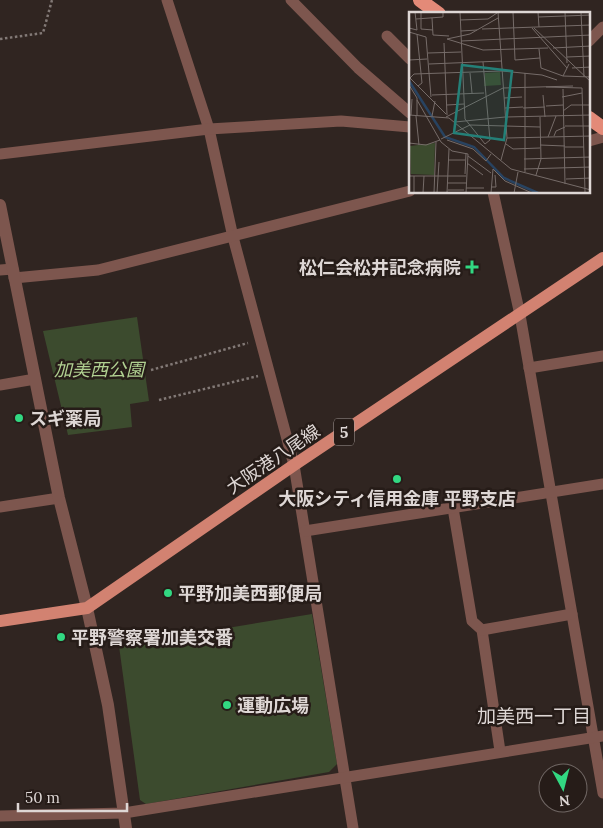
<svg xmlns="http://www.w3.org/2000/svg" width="603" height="828" viewBox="0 0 603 828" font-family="Lora,'Noto Sans JP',serif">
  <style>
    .green { fill: #3c4b2e }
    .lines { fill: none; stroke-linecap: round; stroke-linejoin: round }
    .path { stroke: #827976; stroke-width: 2.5; stroke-dasharray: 2.5 2.5; stroke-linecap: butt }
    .minor { stroke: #7d564e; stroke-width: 11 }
    .tertiary { stroke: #7d564e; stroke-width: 12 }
    .primary { stroke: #d28271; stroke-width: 12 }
    .trunk { stroke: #e38a78; stroke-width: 14 }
    .poi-dot { fill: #32d882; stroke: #261c18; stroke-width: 2 }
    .labels { text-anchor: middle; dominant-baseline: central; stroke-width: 5; stroke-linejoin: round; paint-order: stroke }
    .shield { fill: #261c18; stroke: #a79f9c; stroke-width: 1 }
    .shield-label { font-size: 16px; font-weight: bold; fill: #ded7d5 }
    .poi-label { font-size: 18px; font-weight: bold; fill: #ded7d5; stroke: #261c18; text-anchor: start }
    .park-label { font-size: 18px; font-style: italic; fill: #b0d091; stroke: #261c18 }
    .street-label { font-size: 18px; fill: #ded7d5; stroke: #261c18 }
    .neighbourhood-label { font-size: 19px; fill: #ded7d5; stroke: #261c18 }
    .inset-river { fill: none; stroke: #284361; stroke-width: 2.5 }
    .inset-road { fill: none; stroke: #766c69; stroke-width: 1 }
    .view { fill: #248078; fill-opacity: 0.15; stroke: #248078; stroke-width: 2.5 }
    .inset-edge { fill: none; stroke: #ded7d5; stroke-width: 2.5 }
  </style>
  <rect width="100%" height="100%" fill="#302521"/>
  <g class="green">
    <polygon points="137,317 149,401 130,404 132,427 68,435 43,331"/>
    <polygon points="312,614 337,764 329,772 146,804 140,800 119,646"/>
  </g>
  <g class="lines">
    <g class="path">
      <polyline points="0,39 43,33 52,0"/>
      <polyline points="151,370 248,343"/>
      <polyline points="159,400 258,376"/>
    </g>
    <g class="minor">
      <polyline points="167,0 209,129 233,237 294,465 353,828"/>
      <polyline points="291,0 358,68 410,113"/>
      <polyline points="387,36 410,59"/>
      <polyline points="589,41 603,27"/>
      <polyline points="589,141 603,137"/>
      <polyline points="0,154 209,129 341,121 410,127"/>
      <polyline points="493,192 520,315 603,793"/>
      <polyline points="0,270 13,269"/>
      <polyline points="14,278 98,270 410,191"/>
      <polyline points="529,368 603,356"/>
      <polyline points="0,385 35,379"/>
      <polyline points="0,507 59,498"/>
      <polyline points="453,508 472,621 482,630 500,751"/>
      <polyline points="305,531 603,484"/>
      <polyline points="482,630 572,614"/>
      <polyline points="0,816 124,813 603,736"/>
    </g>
    <polyline class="tertiary" points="0,205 59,498 87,608 108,705 126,828"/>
    <polyline class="primary" points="0,621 87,608 294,465 603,258"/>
    <g class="trunk">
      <polyline points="420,0 439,14"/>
      <polyline points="589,118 603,128"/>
    </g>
  </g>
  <g class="poi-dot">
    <path d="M469.5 259.5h5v5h5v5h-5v5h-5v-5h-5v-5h5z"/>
    <circle cx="19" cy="418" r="5"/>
    <circle cx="397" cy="479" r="5"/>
    <circle cx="168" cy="593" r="5"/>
    <circle cx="61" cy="637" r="5"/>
    <circle cx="227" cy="705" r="5"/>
  </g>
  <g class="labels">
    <rect class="shield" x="334" y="418.5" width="20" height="27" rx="4"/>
    <g class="shield-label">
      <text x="344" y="432">5</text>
    </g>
    <g class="poi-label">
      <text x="461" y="267" text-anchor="end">松仁会松井記念病院</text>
      <text x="29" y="418">スギ薬局</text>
      <text x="397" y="498" text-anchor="middle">大阪シティ信用金庫 平野支店</text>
      <text x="178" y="593">平野加美西郵便局</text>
      <text x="71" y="637">平野警察署加美交番</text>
      <text x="237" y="705">運動広場</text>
    </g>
    <g class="park-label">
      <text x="99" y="369">加美西公園</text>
    </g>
    <g class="street-label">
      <text transform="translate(273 459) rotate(-34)">大阪港八尾線</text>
    </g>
    <g class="neighbourhood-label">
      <text x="534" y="716">加美西一丁目</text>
    </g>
  </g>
  <g transform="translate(409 12)">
    <rect width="181" height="181" fill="#302521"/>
    <path d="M91,60l1,13 -17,1 1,-13zM26,131l-1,32 -23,-1 -1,-28z" fill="#3c4b2e"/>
    <path class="inset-river" d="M0,69l36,56 29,10 30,31 34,15"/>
    <path class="inset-road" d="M12,0v17l12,1M51,0l5,107 20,25M89,0l9,126 -6,22M104,0l2,48 25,-2M129,0l1,15M156,0l2,51M172,0l3,65M129,5l53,-2M23,6l1,17 16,1M89,6l-28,16 -23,5 36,11 65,-2M7,7l27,-2v-5M51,8l28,-1 9,-6M0,16l8,2 -2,-18M123,16l35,40M125,16l57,54M73,17l109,-4M52,19l16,-1M0,20l17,5 5,60M8,22l5,49 -4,3M52,29l130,-6M35,31l3,72M144,36l38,-2M130,37l2,19 22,8 6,-12M19,41l33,-1M158,45l24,-1M0,48l18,-1M74,50l7,78 -5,4M20,52l73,-3M163,56l19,-1M61,61l2,20M154,64l28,1M1,66l4,-4 88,-3 40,4 15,5M1,66l36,36M0,73l8,13v18M137,75l36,1 3,104M154,77l2,95M23,83l52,-2M134,83l2,22M153,85l20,-4M95,86l18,-1M8,88l24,42 11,9 16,3 -2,39M38,93l17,-1M137,94l17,-1M96,96l18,-1M114,96l22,-1M154,99l8,-6h20M0,103l40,3 62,51 80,21M2,103l1,-16M7,104l3,29M23,104l3,-15M37,105l57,-29 70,-2M97,105l85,-2M46,110l50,-5M156,114h25v10M145,124l2,-5 9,-4M139,125l8,-21M98,126l84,-2M32,127l29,-14 70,2M38,128l26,9 13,12 5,-7M0,131l17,2 14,-5M97,132l7,5 27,-1M131,133l25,1M156,135h19M59,144l23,17M115,147l67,-2M40,148h16M58,151l16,12M115,157l67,-2M116,160v-99M56,162l1,-21M127,163l5,-16 -1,-42M0,164h57M157,167l25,-1M39,171h18M82,175h5l-1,-12M57,176h18M39,178h16M5,181v-17M14,181l1,-17M25,181l2,-51M28,181l2,-31M38,181l2,-44M82,181l2,-24 12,12 27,12M105,181l4,-21"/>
    <path class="view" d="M53,53l50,6 -8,69 -50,-7z"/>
    <rect width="181" height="181" class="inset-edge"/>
  </g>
  <g transform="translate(563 788) rotate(173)"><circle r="24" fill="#261c18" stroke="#706764"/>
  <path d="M0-4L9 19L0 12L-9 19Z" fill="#32d882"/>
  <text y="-8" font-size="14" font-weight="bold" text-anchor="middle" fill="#ded7d5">N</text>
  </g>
  <path d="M18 803v8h109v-8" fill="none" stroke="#ded7d5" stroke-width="2.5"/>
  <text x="25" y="803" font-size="15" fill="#ded7d5" stroke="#261c18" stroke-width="4" paint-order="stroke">50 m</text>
</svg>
